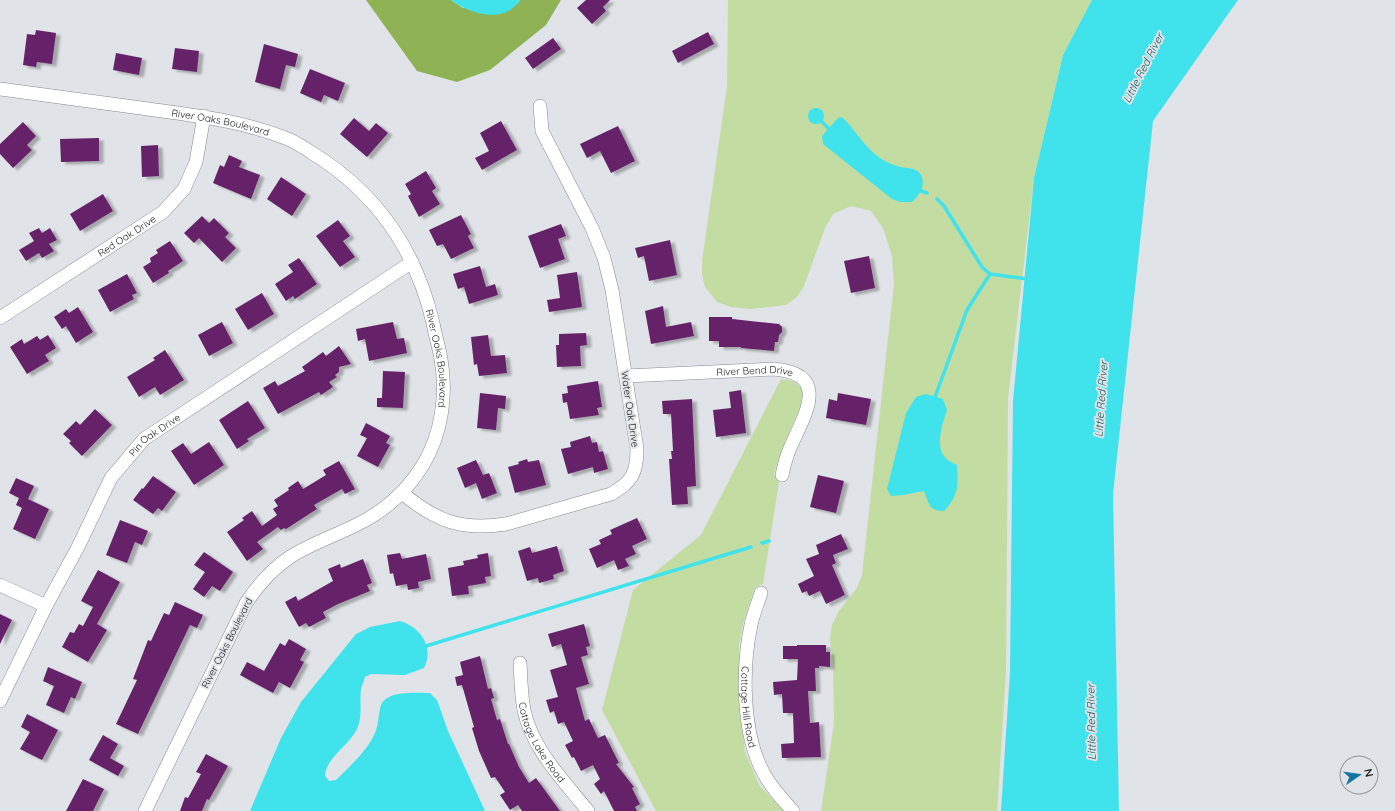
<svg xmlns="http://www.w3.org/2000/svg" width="1395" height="811" viewBox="0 0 1395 811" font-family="Quicksand,sans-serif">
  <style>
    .green { fill: #c3dca2 }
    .forest { fill: #8eb254 }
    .water { fill: #40e3ec }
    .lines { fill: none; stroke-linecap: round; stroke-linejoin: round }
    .stream { stroke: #40e3ec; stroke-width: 3.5 }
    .building { fill: #652469; filter: url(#shadow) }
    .street-casing { stroke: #888a8e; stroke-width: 14 }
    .street { stroke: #fff; stroke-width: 13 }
    .labels { text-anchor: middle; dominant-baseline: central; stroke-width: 4; stroke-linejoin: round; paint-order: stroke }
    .street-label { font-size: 10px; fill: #1b1c1d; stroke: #e0e3e7 }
    .water-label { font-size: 11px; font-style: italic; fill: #15575b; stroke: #e0e3e7 }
  </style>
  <defs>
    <filter id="shadow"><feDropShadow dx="4.5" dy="2.5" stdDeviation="1" flood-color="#0004"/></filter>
  </defs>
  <rect width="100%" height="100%" fill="#e0e3e7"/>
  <g class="green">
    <polygon points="728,0 1092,0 1063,55 1034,178 1008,398 1006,672 997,811 821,811 834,723 833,664 830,639 832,625 839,611 857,588 862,575 894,284 892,256 883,228 871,211 851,206 833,214 825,228 804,286 797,297 786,305 750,309 731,307 717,302 705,287 702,274 702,261 727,86"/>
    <polygon points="781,379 793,381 803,390 802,404 783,446 774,474 776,479 779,482 763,584 757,586 754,590 744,620 739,645 740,701 745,752 759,785 784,811 656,811 602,710 633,590 701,535"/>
  </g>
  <polygon class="forest" points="366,0 451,0 463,8 518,3 520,0 561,0 546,25 490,70 457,82 417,71"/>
  <g class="water">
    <path d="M451,0h69c-16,25 -49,14 -69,0z"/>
    <polygon points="1092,0 1238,0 1153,121 1113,494 1119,811 1001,811 1010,672 1013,401 1034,178 1063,55"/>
    <circle cx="816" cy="116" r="8"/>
    <path d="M840,117l3,1c14,14 25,35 44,44 4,2 9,4 14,5 7,2 16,0 20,8 5,11 -1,19 -9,27h-12l-8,-3 -69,-55 -1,-8 15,-17z"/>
    <path d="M926,394l17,5 4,11c-4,12 -12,35 -3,46 2,4 9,7 13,9 1,21 2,30 -13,46 -15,0 -15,-7 -20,-20l-21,4 -12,1 -4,-7 19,-76 10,-16z"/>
    <path d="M400,621c20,6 35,26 24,47l-19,7 -34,-1 -6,3c-1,4 -3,8 -4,12 -2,14 3,32 -7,45 -9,14 -28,25 -29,42l4,5 7,-1c13,-13 30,-28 38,-45 5,-9 4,-21 7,-30 6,-15 36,-12 49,-12l7,7 11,31 37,80h-235l31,-73 20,-36 55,-68 14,-7z"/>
  </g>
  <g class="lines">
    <g class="stream">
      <polyline points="821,121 829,129"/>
      <polyline points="921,191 927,193"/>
      <polyline points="937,199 944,206 982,267 990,274 1028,279"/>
      <polyline points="935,397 967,310 990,274"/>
      <polyline points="762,543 769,541"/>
      <polyline points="426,646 751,547"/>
    </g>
  </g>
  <g class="building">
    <polygon points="586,0 610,0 603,7 606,11 592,24 577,8"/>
    <polygon points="36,30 56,33 52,64 37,62 36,67 23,65 27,34 35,35"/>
    <polygon points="708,32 714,44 678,63 672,51"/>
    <polygon points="553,38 561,49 533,69 525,58"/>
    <polygon points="264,44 298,54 295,67 286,65 280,89 255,82"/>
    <polygon points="175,48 199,51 197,72 172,69"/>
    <polygon points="116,53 142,58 139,75 113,70"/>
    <polygon points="310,69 345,83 338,101 324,95 321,102 300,93"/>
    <polygon points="354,118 369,131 376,123 388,133 367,157 340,134"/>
    <polygon points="501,121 517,150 482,170 475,158 489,151 480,133"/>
    <polygon points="23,122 36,136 27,145 32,150 13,168 0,154 0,144"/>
    <polygon points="618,126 635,161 611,173 600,151 587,158 580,144"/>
    <polygon points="99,138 99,161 61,162 60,139"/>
    <polygon points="158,145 159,176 142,177 141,146"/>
    <polygon points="229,155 242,161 239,167 260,175 251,199 213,183 220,165 224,167"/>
    <polygon points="426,171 436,188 432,191 440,204 419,217 408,196 411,194 405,184"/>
    <polygon points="281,177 306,194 292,216 267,199"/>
    <polygon points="103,194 113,211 80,231 70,214"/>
    <polygon points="461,215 471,234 468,236 474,248 451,259 443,244 437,246 429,230"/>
    <polygon points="202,216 209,223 214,218 229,233 225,237 236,248 222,262 199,238 194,243 184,233"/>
    <polygon points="338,220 350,236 343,241 355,257 340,267 316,236"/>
    <polygon points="561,224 566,236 558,239 565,259 540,268 528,236"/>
    <polygon points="39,228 42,233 50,228 57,240 49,244 54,251 42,258 39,253 26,261 19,250 34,241 29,233"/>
    <polygon points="670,240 677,275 649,281 644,256 638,258 635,248"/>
    <polygon points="170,241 183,261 168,271 169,273 153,283 143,267 151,262 150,258 158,253 156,250"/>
    <polygon points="869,256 875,288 851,293 844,261"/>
    <polygon points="299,258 317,284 295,299 293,296 286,301 275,284 293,272 288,265"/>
    <polygon points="480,266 486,287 495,284 498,295 469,304 464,287 458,289 453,274"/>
    <polygon points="577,272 582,307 549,312 547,300 560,298 557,275"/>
    <polygon points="127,274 137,293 132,295 134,299 110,312 98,290"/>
    <polygon points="262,293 274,314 248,330 235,309"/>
    <polygon points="663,306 666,327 691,322 694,336 651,344 645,311"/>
    <polygon points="78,307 93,332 76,343 66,326 62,329 54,317 66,309 69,313"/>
    <polygon points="709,317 732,317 732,319 779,324 782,327 782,332 779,335 778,342 775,342 774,351 741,348 741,347 719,347 719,341 709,341"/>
    <polygon points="222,322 233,343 209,356 198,335"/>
    <polygon points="393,322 397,339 404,338 407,353 369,361 365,339 358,341 356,329"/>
    <polygon points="586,333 587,345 580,346 581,366 557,367 556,345 559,345 559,334"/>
    <polygon points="48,335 56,348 45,355 49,361 27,374 10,347 22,339 24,344 37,336 40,340"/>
    <polygon points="488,335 491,356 505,355 507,373 479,376 477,364 474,365 471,337"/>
    <polygon points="339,346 351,364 339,367 339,372 335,375 337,377 329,382 333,387 321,395 319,392 278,414 263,388 275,381 278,386 305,371 302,367 323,352 326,356"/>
    <polygon points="165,350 184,380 160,395 155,387 139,397 127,377 155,360 153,358"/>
    <polygon points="383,371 405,372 403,408 377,407 377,398 382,398"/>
    <polygon points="598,381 602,407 597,408 599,415 570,419 567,402 563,403 562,394 568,393 567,386"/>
    <polygon points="741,390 746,433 716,437 713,410 731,408 729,392"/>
    <polygon points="480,393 506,396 505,409 498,408 496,430 477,428"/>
    <polygon points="838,393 871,399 866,425 826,418 829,399 837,401"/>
    <polygon points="692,399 696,486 687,487 688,504 672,505 669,459 672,459 671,451 673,451 671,414 663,414 662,401"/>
    <polygon points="248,401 265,428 247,439 249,441 237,449 219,420"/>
    <polygon points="95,409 112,425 82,456 69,443 71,441 63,434 76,421 80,425"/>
    <polygon points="366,423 390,436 386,443 390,445 378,467 357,456 367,438 360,435"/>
    <polygon points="590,436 592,443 597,442 599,452 603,451 608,469 594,473 593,467 568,474 561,449 571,447 570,442"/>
    <polygon points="209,442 224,465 194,485 171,451 183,443 191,454"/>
    <polygon points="527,459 528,462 539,460 546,485 515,493 508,467 519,464 518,462"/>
    <polygon points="476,460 483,475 489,473 497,493 482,499 476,483 465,488 457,468"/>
    <polygon points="339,461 355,489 345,494 342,489 314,505 317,509 286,529 284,528 281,530 278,527 257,542 263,549 247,561 227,532 244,520 242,518 252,511 262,526 277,515 273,509 278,506 274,500 289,490 288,488 298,481 303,489 326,475 323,470"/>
    <polygon points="818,475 844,481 836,513 810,507"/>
    <polygon points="153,476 176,492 162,511 158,508 153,514 133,500 142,488 143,489"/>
    <polygon points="16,478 34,486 28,499 49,509 35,539 13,529 22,508 16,505 19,498 9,493"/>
    <polygon points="637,518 647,539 632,546 636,554 625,559 629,566 618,570 614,560 597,568 589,549 601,544 599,540 612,534 610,530"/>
    <polygon points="120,520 148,531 142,545 135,542 127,563 106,555"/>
    <polygon points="841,534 848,549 833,555 836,563 832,565 845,595 826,604 820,591 809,596 807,591 802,593 798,584 814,576 806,559 819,554 816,545"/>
    <polygon points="557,546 564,571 553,575 554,579 539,583 538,578 527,581 518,551 530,547 532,553"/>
    <polygon points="204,552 233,572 220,591 212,586 204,597 193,589 205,572 194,565"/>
    <polygon points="400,553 402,559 426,554 431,579 418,582 419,588 408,590 407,584 396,586 393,573 390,574 387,555"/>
    <polygon points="488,553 491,576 485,577 486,583 468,586 469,594 452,596 448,568 464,565 463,561 478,558 477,555"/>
    <polygon points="363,559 372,583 367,585 370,591 338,604 323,612 326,618 309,627 306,623 299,627 285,602 296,596 298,601 333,581 328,569 340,564 341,568"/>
    <polygon points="98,570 120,582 97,624 107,630 88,662 62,647 70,632 74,633 79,624 83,626 93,607 81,601"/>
    <polygon points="175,602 203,615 197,628 190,625 138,734 116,724 137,680 133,679 148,640 151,641 164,613 169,615"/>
    <polygon points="0,614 12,620 0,644"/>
    <polygon points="584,624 590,646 586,647 588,655 581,657 589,684 576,688 585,721 589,719 598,738 605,735 619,763 616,764 634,787 632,788 640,804 635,807 637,811 614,811 604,791 601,794 594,784 600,779 593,765 581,771 574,757 572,758 565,745 573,741 564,722 558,724 554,711 550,713 546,700 558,697 550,670 567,665 561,644 552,647 548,634"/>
    <polygon points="289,639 306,649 300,660 304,662 290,688 279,682 273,693 240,675 247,662 264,671 280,643 285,646"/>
    <polygon points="797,645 826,645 826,652 830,652 830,667 819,666 819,668 815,668 816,691 808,691 810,723 819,722 821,757 782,758 781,744 794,743 793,713 783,713 782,694 774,695 773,682 797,680 798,659 783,659 783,646 797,646"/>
    <polygon points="480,656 488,689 491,688 494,698 491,699 497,720 500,719 508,744 509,744 519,767 529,783 536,778 560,811 522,811 518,805 510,810 500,795 505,792 495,777 491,778 479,751 472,728 474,727 462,685 457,686 455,677 463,675 460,662"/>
    <polygon points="48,667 82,682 75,699 71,697 64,713 46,705 54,686 43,681"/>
    <polygon points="27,714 58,730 42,760 20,749 30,732 21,727"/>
    <polygon points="103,735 118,744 110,758 124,766 118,776 89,760"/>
    <polygon points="206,754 228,766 209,800 207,799 202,811 180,811 185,797 188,798 201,774 196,772"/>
    <polygon points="83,779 104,789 93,811 66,811"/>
  </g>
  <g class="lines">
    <defs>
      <g id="street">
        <path id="s1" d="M0,89c47,6 94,13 141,19 49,7 100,12 147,31 12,5 24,14 35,21 58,39 94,95 110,163 2,12 6,24 8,36 6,36 1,74 -18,106 -15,24 -37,45 -63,58 -23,12 -48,20 -70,34 -18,12 -32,28 -44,46l-101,208"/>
        <path id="s2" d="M0,318l163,-106 21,-23 12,-27 8,-46"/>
        <path id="s3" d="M626,376l148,-7c58,5 30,47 16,79 -4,9 -6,18 -8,27"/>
        <path d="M402,493c34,28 59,38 104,31l105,-30c21,-12 26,-21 26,-45l-25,-159 -8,-32 -12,-30 -50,-97 -2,-25"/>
        <polyline points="0,585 46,606"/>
        <path id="s4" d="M761,593c-3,10 -8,21 -10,32 -9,42 -9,106 11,145 7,15 20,29 31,41"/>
        <path id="s5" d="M520,663c1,16 1,32 4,47 8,39 40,71 64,101"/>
        <path id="s6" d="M0,701l46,-95 32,-59 33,-69 33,-39 268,-177"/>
      </g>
    </defs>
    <use href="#street" class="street-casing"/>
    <use href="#street" class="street"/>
  </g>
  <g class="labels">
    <g class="street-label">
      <text stroke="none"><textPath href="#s1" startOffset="223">River Oaks Boulevard</textPath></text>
      <text stroke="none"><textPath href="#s2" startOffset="151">Red Oak Drive</textPath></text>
      <text stroke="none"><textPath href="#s1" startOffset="571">River Oaks Boulevard</textPath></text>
      <text stroke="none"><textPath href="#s3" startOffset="129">River Bend Drive</textPath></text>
      <text transform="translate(630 409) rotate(82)">Water Oak Drive</text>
      <text stroke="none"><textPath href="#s6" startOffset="311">Pin Oak Drive</textPath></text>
      <text transform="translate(227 643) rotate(-63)">River Oaks Boulevard</text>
      <text stroke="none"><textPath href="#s4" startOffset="116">Cottage Hill Road</textPath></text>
      <text stroke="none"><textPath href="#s5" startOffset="84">Cottage Lake Road</textPath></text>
    </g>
    <g class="water-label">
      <text transform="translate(1143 68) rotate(-63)">Little Red River</text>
      <text transform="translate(1101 399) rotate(-86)">Little Red River</text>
      <text transform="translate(1091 722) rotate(-91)">Little Red River</text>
    </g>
  </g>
  <g transform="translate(1359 775) rotate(77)"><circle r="19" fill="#e0e3e7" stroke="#919396"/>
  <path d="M0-3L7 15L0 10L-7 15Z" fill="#1475a2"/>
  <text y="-6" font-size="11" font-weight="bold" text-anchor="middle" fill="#1b1c1d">N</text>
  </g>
</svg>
